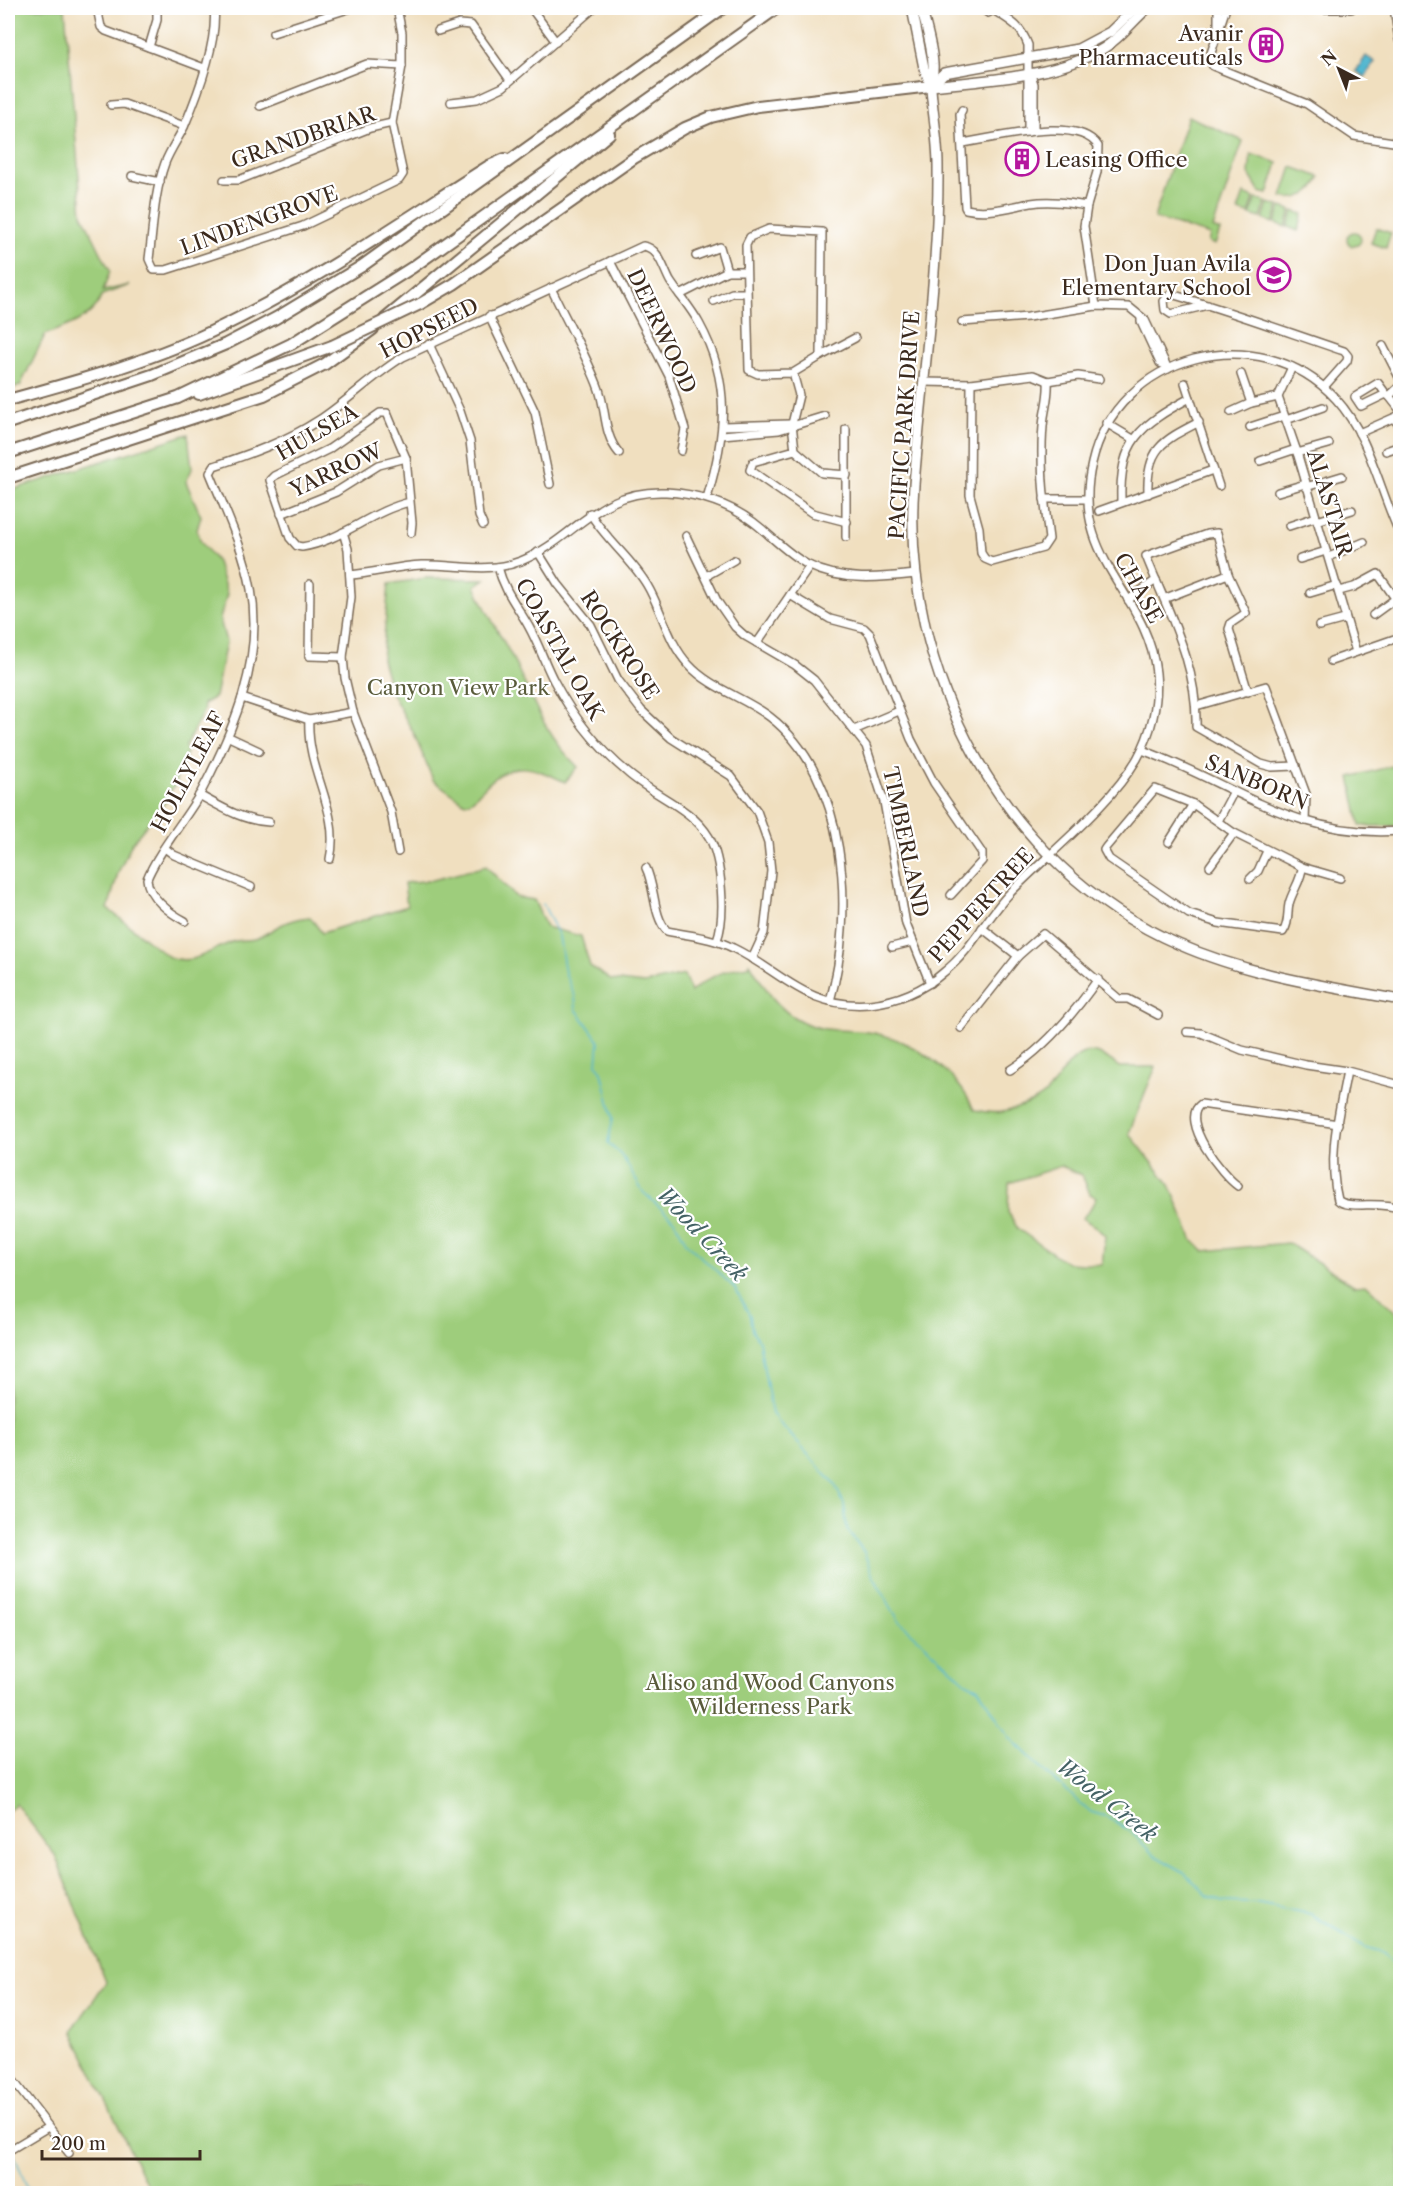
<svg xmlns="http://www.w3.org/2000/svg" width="1408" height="2201" viewBox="0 0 1408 2201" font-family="'Libre Caslon Text',serif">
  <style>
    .green { fill: #9ecd7c; stroke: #6c7c4d; stroke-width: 1.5; fill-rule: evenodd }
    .water { fill: #52b7d0; stroke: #467077; stroke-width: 1.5 }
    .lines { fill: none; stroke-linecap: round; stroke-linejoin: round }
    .stream { stroke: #52b7d0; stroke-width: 1.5 }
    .minor-casing { stroke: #7a6956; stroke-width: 10 }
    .major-casing { stroke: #7a6956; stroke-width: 12 }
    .highway-casing { stroke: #7a6956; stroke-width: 14 }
    .minor { stroke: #fff; stroke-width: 7 }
    .major { stroke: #fff; stroke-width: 9 }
    .highway { stroke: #fff; stroke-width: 10 }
    .highway-bridge-casing { stroke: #7a6956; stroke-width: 14; stroke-linecap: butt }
    .highway-bridge { stroke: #fff; stroke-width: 10 }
    .labels { text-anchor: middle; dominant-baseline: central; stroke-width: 4.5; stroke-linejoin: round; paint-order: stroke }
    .poi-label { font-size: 21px; fill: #3b2a1e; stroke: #fff; text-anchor: end }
    .street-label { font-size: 21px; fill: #3b2a1e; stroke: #fff }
    .park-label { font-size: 21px; fill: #595b3a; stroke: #fff }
    .water-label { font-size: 22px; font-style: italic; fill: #446265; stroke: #fff }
  </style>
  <rect width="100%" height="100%" fill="#fff"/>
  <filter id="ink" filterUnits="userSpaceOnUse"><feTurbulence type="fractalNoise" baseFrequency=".0167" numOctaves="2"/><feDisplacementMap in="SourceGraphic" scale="12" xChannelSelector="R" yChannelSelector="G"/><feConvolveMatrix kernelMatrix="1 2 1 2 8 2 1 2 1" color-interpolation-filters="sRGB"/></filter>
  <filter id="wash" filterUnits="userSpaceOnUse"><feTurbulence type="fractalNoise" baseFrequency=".008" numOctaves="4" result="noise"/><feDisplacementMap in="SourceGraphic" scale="24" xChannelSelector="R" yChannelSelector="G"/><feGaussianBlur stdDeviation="1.35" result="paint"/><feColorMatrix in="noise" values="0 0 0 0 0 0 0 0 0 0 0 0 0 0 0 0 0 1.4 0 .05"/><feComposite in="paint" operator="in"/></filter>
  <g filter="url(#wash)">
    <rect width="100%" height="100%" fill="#f0dfbf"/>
    <g class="green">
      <path d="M8,8h57l17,206 28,57 -7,20 27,-6 -28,10c-9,25 -34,30 -57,40l-25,51 -12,3z"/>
      <polygon points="1188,116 1243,141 1213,228 1220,231 1215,245 1208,242 1210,235 1154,218"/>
      <polygon points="1251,154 1278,163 1268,194 1260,192 1249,174"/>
      <path d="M1292,167l28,10c-5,16 -23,25 -38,20z"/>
      <polygon points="1244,194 1254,198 1249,214 1238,211"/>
      <polygon points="1256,199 1266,202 1261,218 1250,215"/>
      <polygon points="1268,203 1279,206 1273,223 1263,219"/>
      <polygon points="1281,207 1291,210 1286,227 1275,223"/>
      <polygon points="1293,211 1303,214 1298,231 1288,227"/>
      <polygon points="1376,228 1391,233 1386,248 1371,243"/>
      <circle cx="1354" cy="239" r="7"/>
      <path d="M188,434l4,35 -6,13 15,34 -4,14 4,12 16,20 10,32 -7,25 6,23 -11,55 -12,7 1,6 -19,37c3,9 -4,23 -9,31l1,4 -8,11 1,3 -38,47 -14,30 -10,36 61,48c25,10 43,-9 66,-16 8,-2 17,0 23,-3 20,-11 28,-19 52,-21l12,16 85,-27 -3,-23 29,-3 53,-14 30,31 18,3 12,27 35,9 9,30 21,14 33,4 40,-9 7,17c16,-14 36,-24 58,-26l1,-3c14,23 26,46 51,58 22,12 43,8 67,11 43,6 89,39 106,78 8,1 19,4 28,2 11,-2 35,-10 43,-18 25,-25 32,-63 74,-27h37c-10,22 -18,44 -27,66l41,52 23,56 11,10 84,-8 67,43 12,-1 33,31v877h-1249l-79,-162 34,-49 -51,-127 -39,-51 -8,7v-1320zM1061,1166l21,9 8,19 6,3 -6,13 -8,8 14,9 9,9 -3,29 -35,-2 -49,-34 -10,-17 1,-29z"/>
      <path d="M426,578l59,1 -10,7c11,26 26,49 39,75 19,39 31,74 64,106l-13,15c-34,-16 -53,-24 -82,7 -8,7 -8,11 -18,14l-32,-23 -19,-46 -23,-42 -9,-33 7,-75z"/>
      <polygon points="1400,764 1400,826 1360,826 1350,777"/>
    </g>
    <polygon class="water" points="1366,56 1375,62 1365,77 1356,71"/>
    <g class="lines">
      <g class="stream">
        <polyline points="543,904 559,936 565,973 575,996 576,1009 599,1041 597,1064 602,1072 613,1118 608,1143 623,1157 643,1192 674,1220 687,1244 735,1288 750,1316 752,1330 759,1341 772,1414 835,1485 844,1504 847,1529 864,1552 872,1574 899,1621 966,1682 978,1688 1010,1738 1055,1781 1091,1812 1108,1817 1131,1832 1154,1855 1184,1872 1208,1896 1223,1902 1254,1903 1311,1914 1364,1947 1383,1952 1400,1971"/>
        <polyline points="8,2138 10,2145"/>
        <polyline points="13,2152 30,2194"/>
      </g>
    </g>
  </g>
  <g filter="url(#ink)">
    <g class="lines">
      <defs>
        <g id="minor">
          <polyline points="97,8 101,27 106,31 204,68"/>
          <path d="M214,8c4,34 -16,86 -30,119 -6,12 -14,23 -19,36 -11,30 -12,65 -16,96l5,11h12l137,-44 96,-46 4,-6 -11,-51 10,-57v-33l-5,-25"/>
          <polyline points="531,8 556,42"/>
          <polyline points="981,8 988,13 997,8"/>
          <polyline points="1218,8 1218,26"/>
          <polyline points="1226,8 1209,59 1213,66 1307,104 1354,136 1400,143"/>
          <path d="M995,11c16,10 26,15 33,34v87"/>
          <polyline points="438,31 459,24 471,25 510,80"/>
          <polyline points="273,33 351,8"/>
          <polyline points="149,47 157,20 157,8"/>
          <polyline points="1030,72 1034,84 1034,131"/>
          <polyline points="451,102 477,99 503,87 594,8"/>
          <polyline points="111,105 124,104 184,126"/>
          <polyline points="260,106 367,64 402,66"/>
          <path d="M962,110l-2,4 5,93 1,2c22,5 43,-2 65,-6 19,-3 38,0 56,3l10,-34 1,-26c-20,-32 -104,-7 -136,-3"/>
          <polyline points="132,176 160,182"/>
          <polyline points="224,180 239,180 370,128 392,123"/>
          <polyline points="1087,206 1084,226 1096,306"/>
          <polyline points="696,256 720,247 727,271"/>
          <polyline points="610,261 669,376 685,429 681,451"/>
          <path d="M551,288c15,32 33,63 46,96 10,23 5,49 22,69"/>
          <polyline points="680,295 727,271 746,271"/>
          <polyline points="714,301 732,293 746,293"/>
          <path d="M1208,305l-37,9 -6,-4 -1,-9 7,-7c59,17 116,38 173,57l4,5 -1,5 -23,26"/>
          <polyline points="489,316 535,412 550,484"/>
          <polyline points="1141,317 1141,322 1160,363 1165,365"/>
          <polyline points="962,322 1028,317 1096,306 1129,307 1145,320 1168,369"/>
          <polyline points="429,344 460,411 470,441 479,516 483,525"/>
          <polyline points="1383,346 1400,379"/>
          <polyline points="821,356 855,338"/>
          <polyline points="1292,367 1278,397 1296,449 1356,652"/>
          <polyline points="793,373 821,356 822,232 769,229 750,237 746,245 749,370 758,374 793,373 799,395 792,424 795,450 822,473 847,475"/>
          <polyline points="1241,374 1251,403 1278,397"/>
          <polyline points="924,382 971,383 1033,375 1048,381 1078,376 1099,379"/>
          <path d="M971,383l-1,112 9,33 2,25 4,6 7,3 51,-14 6,-9c-5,-39 -10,-83 -5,-122 2,-13 5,-23 4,-36"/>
          <polyline points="1185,383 1219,486"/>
          <polyline points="1386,394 1378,383 1355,397 1361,406 1386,394 1389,396 1400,386"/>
          <polyline points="1389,396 1400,410"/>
          <polyline points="1231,412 1251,403"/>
          <polyline points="1394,419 1400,426"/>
          <polyline points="1286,420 1323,407"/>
          <polyline points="1106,423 1133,439"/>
          <polyline points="723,426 790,424"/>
          <polyline points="1250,427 1284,416"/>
          <polyline points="846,429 846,537"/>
          <polyline points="1359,433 1400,415"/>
          <polyline points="722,435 779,430 825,416"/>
          <polyline points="795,450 753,462 750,470 812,513 847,522"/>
          <polyline points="1386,451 1400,446"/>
          <polyline points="1297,453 1329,444"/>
          <polyline points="1260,461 1296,449"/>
          <polyline points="1306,487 1342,476"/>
          <polyline points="1278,492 1305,484"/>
          <path d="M1148,494c-2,-45 14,-53 51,-72"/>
          <polyline points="1044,499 1086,499"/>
          <path d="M410,502c-39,9 -69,39 -108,45l-5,-1 -7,-8 -20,-58 4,-4 55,-27 51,-36h7l19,45 6,65 -1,10"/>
          <path d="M1121,502c-2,-61 19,-77 69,-104"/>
          <polyline points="1099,511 1213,470"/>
          <path d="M590,513c16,27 42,46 57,72 15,25 21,58 42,80 22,24 55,32 81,52 78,60 85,196 60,284"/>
          <polyline points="281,514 336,492 379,465 406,458"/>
          <polyline points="1317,521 1352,510"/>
          <polyline points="1289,526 1316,517"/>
          <polyline points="343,532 348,549 351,597 343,657 345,678 353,712 391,812 398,852"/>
          <polyline points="686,536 717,601 735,627 745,636 795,665 814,680 866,746 884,802 906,924 930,983"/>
          <polyline points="538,552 558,584 591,625 618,680 641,710 671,738 731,776 757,811 768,842 771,871 764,933 752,959"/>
          <polyline points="1329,557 1364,542"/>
          <polyline points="1300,559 1326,551"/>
          <path d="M498,567c6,24 20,40 31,60 10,18 16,37 25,54 19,36 43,66 74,92 25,22 64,35 81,64 13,23 17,79 8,103"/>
          <path d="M350,575c24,-2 48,-9 72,-10 35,-1 65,9 99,-4 55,-22 75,-72 145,-69 36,2 68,13 96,37 15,13 28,26 46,36 34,17 72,13 108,9"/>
          <polyline points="706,576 734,560"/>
          <polyline points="310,584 309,656 343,657"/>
          <polyline points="1339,591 1354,587 1378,574 1400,605"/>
          <polyline points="1310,593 1337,585"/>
          <polyline points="790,595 830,619 864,628 870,634 911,739 934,783 982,853 982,861 951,895"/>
          <polyline points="1166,598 1228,574"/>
          <polyline points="1128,600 1156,580"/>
          <polyline points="1373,615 1395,599"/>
          <polyline points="1319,626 1345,619"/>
          <polyline points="757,643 810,566"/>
          <polyline points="1331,661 1400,637"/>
          <path d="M1248,692l-19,-63 2,-6 15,-10 -18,-39 -11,-41 -10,1 -61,22c22,56 52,108 50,171l65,37 11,3 24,-1"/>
          <polyline points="242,698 309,720 353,712"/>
          <polyline points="1196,706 1266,686 1306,794 1305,821"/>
          <path d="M309,720c-3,51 32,90 21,139"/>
          <polyline points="854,730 899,711"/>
          <polyline points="229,737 259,751"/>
          <path d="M1142,750c92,33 151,89 258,81"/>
          <path d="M1155,789l38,15 41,29 68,34c0,13 -10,24 -13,37 -2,10 0,20 -6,28l-65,-9 -29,-9 -80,-55 -5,-9 2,-3z"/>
          <path d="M199,795c22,12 44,26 70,27"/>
          <polyline points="1218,821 1233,793"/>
          <polyline points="1169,842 1193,804"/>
          <polyline points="166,849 174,855 251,887"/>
          <polyline points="1210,866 1234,833"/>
          <polyline points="1302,867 1340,878"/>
          <path d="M646,868c9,18 7,49 21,63 23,5 45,6 66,17 50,24 72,61 137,56 27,-3 54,-14 74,-32 27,-21 42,-54 66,-79 39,-40 99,-86 127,-134 14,-25 22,-56 19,-86 -8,-81 -87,-114 -64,-210 25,-109 167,-147 244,-64 34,37 43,91 64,135"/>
          <polyline points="1250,879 1258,871 1267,851"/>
          <path d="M185,921c-15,-8 -37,-24 -38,-42 10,-26 38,-59 53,-85 33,-62 64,-134 51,-205 -7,-40 -26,-79 -41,-116l4,-7c36,-12 73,-25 105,-46 29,-19 54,-45 84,-63l240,-111c16,2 20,22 27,35 9,14 21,27 29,42 33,60 27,112 8,175"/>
          <polyline points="982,928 1018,956"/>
          <polyline points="892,947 912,942"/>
          <polyline points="961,1028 1018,956 1043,934 1119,999 1128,999 1158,1015"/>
          <polyline points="1187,1032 1201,1033 1242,1050 1306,1065 1347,1071 1400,1085"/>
          <path d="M1010,1070c35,-22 65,-58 88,-91"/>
          <path d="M1347,1071c-8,42 -20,86 -9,129 10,10 43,0 62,9"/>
          <path d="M1238,1186c-15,-10 -60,-66 -37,-82l137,20"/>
          <polyline points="8,2074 69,2153"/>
          <polyline points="8,2151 48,2127"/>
        </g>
        <g id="major">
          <polyline points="912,8 924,68 930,84"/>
          <path d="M921,8c5,18 11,37 12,56 1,8 -2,17 -2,25 2,26 7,51 7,77 1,106 -16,213 -24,319 -14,186 89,383 264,459 70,31 147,42 222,56"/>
          <polyline points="1320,8 1351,8"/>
          <polyline points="1395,8 1400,40"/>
          <path d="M931,86c54,-6 127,-9 173,-38 18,-11 29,-28 44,-40"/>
          <polyline points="931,86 944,73 1078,49 1110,32 1135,8"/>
        </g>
        <g id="highway">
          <polyline points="420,304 454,284 634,158 685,128 711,117 758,106 931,86"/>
          <polyline points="385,319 609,134"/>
          <polyline points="199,394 332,346"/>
          <path d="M8,400c73,-20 147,-40 215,-74 93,-45 179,-105 266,-160l16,-7"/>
          <polyline points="8,423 152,375 226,344 276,318 362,266 723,8"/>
          <polyline points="8,453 178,398 291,344 413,267 777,8"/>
          <polyline points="8,478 264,395 325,364 373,329"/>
        </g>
      </defs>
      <use href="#minor" class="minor-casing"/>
      <use href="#major" class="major-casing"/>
      <use href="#highway" class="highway-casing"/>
      <use href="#minor" class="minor"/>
      <use href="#major" class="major"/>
      <use href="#highway" class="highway"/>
      <defs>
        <polyline id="highway-bridge" points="332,346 420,304"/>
      </defs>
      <use href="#highway-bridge" class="highway-bridge-casing"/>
      <use href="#highway-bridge" class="highway-bridge"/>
    </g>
  </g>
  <defs>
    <symbol id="building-ring" viewBox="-11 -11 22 22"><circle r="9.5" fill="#fff" stroke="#b5179e" stroke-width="1.5"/><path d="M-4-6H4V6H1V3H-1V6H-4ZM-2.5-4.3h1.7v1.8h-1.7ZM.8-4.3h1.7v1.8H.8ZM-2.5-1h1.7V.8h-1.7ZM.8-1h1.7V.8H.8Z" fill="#b5179e"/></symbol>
    <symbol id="school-ring" viewBox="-11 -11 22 22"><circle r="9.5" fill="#fff" stroke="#b5179e" stroke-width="1.5"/><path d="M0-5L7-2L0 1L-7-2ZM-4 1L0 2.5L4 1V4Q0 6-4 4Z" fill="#b5179e"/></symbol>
  </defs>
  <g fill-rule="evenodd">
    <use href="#building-ring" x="1247" y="26" width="38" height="38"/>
    <use href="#building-ring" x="1003" y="140" width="38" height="38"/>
    <use href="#school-ring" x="1255" y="256" width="38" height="38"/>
  </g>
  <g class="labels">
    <g class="poi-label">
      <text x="1243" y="33">Avanir<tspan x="1243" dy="24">Pharmaceuticals</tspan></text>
      <text x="1045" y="159" text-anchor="start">Leasing Office</text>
      <text x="1251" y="263">Don Juan Avila<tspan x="1251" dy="24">Elementary School</tspan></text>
    </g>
    <g class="street-label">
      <text transform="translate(303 137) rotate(-19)">GRANDBRIAR</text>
      <text transform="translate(259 220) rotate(-20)">LINDENGROVE</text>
      <text transform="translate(429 328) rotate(-27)">HOPSEED</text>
      <text transform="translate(662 331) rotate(65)">DEERWOOD</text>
      <text transform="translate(904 425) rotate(-86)">PACIFIC PARK DRIVE</text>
      <text transform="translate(317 432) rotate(-30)">HULSEA</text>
      <text transform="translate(336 470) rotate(-25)">YARROW</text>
      <text transform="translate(1330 503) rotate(73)">ALASTAIR</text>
      <text transform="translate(1139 588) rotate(61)">CHASE</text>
      <text transform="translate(620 645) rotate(57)">ROCKROSE</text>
      <text transform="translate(560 649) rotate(61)">COASTAL OAK</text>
      <text transform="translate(188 772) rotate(-62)">HOLLYLEAF</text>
      <text transform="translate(1257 782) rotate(23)">SANBORN</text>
      <text transform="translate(906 842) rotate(78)">TIMBERLAND</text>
      <text transform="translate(981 905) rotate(-48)">PEPPERTREE</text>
    </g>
    <g class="park-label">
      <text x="458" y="687">Canyon View Park</text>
      <text x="770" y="1682">Aliso and Wood Canyons<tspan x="770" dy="24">Wilderness Park</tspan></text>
    </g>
    <g class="water-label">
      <text transform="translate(702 1234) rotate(47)">Wood Creek</text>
      <text transform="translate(1107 1800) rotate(38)">Wood Creek</text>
    </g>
  </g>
  <rect width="1408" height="2201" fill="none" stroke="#fff" stroke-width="30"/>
  <g transform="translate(1339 69) rotate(318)" stroke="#ffffff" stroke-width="4.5" paint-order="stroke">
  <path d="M0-4.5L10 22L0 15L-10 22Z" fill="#3b2a1e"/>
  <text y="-9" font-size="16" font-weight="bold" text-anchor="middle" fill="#3b2a1e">N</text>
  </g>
  <path d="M42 2150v9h158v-9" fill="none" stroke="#3b2a1e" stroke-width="3"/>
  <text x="51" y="2150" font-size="18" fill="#3b2a1e" stroke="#ffffff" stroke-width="4.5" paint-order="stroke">200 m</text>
</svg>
